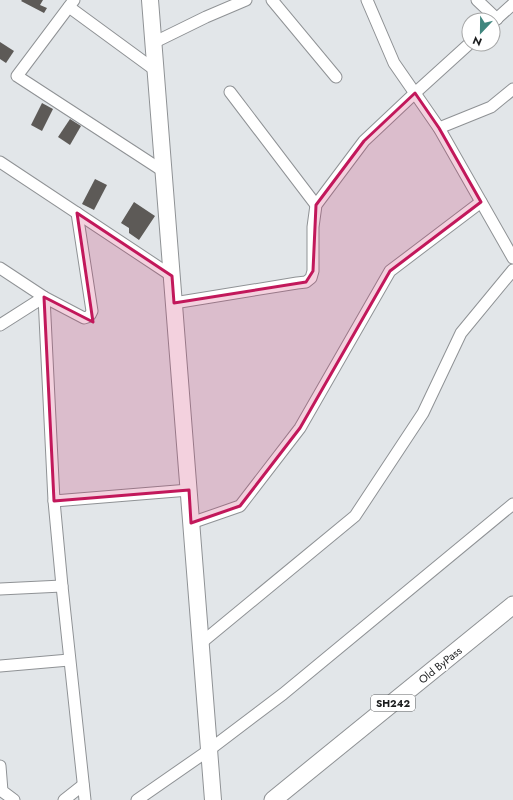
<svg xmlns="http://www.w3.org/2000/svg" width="513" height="800" viewBox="0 0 513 800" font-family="Jost,sans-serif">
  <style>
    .building { fill: #5d5a57 }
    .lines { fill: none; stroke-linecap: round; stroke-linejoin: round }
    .street-casing { stroke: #8f9295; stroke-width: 13 }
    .secondary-casing { stroke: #8f9295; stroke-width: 18 }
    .primary-casing { stroke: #8f9295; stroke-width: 19 }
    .street { stroke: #fff; stroke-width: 11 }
    .secondary { stroke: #fff; stroke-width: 16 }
    .primary { stroke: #fff; stroke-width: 17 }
    .marked { fill: #c2185b; fill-opacity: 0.2; stroke: #c2185b; stroke-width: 3; stroke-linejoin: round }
    .labels { text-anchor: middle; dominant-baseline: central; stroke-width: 4; stroke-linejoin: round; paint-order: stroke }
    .shield { fill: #fff; stroke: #5f6162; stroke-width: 1 }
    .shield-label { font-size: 10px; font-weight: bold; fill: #1b1d1e }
    .street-label { font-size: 11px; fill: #1b1d1e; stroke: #fff }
  </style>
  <rect width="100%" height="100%" fill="#e2e6e9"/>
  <g class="building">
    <polygon points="22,0 43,0 40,5 47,8 44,13 21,1"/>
    <polygon points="0,42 14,51 6,63 0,59"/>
    <polygon points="42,103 53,109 42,131 31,125"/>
    <polygon points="70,119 81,126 70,145 58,137"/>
    <polygon points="95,179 107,185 94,210 82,204"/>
    <polygon points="134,202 155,216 139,240 129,233 129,228 121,223"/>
  </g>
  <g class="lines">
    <defs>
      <g id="street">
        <polyline points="74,0 17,76 163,171"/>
        <polyline points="272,0 336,77"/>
        <polyline points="367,0 394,63 439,128 513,258"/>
        <polyline points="477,0 497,19"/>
        <polyline points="69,7 155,70"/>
        <polyline points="493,22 513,4"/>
        <polyline points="153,43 206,17 246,0"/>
        <polyline points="230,92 316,205"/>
        <polyline points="439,128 491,107 513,89"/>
        <polyline points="0,162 172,276"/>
        <polyline points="0,268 44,297 54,501 62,586 85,800"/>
        <polyline points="174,303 297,283 306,282 311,278 313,271 313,227 316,205 364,141 415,93 469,44"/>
        <path d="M0,325l44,-28 40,21c5,-1 6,-2 8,-7l-15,-98"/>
        <polyline points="54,501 189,490"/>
        <polyline points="191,523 240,506 300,428 390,271 481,202"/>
        <polyline points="0,589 62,586"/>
        <polyline points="201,643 355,516 423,413 461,333 513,270"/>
        <polyline points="0,666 69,660"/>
        <polyline points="0,766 2,791 14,800"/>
        <polyline points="64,800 83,785"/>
        <polyline points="137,800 209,750 283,694 513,504"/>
      </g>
      <polyline id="secondary" points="150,0 213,800"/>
      <polyline id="primary" points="273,800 513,605"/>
    </defs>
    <use href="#street" class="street-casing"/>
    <use href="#secondary" class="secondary-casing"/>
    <use href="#primary" class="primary-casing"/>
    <use href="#street" class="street"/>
    <use href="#secondary" class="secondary"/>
    <use href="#primary" class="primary"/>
  </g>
  <path class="marked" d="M415,93l24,35 42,74 -91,69 -90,157 -60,78 -49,17 -2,-33 -135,11 -10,-204 49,25 -16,-109 95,63 2,27 132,-21 7,-11 3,-66 48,-64z"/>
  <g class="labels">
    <rect class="shield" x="371" y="695" width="44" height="16" rx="3"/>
    <g class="shield-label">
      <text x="393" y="703">SH242</text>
    </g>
    <g class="street-label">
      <text transform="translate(440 665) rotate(-39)">Old ByPass</text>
    </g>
  </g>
  <g transform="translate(481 32) rotate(202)"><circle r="19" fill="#ffffff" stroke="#a4a5a5"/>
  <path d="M0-3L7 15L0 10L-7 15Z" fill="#3f867e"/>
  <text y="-6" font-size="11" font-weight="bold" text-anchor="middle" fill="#1b1d1e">N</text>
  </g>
</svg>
